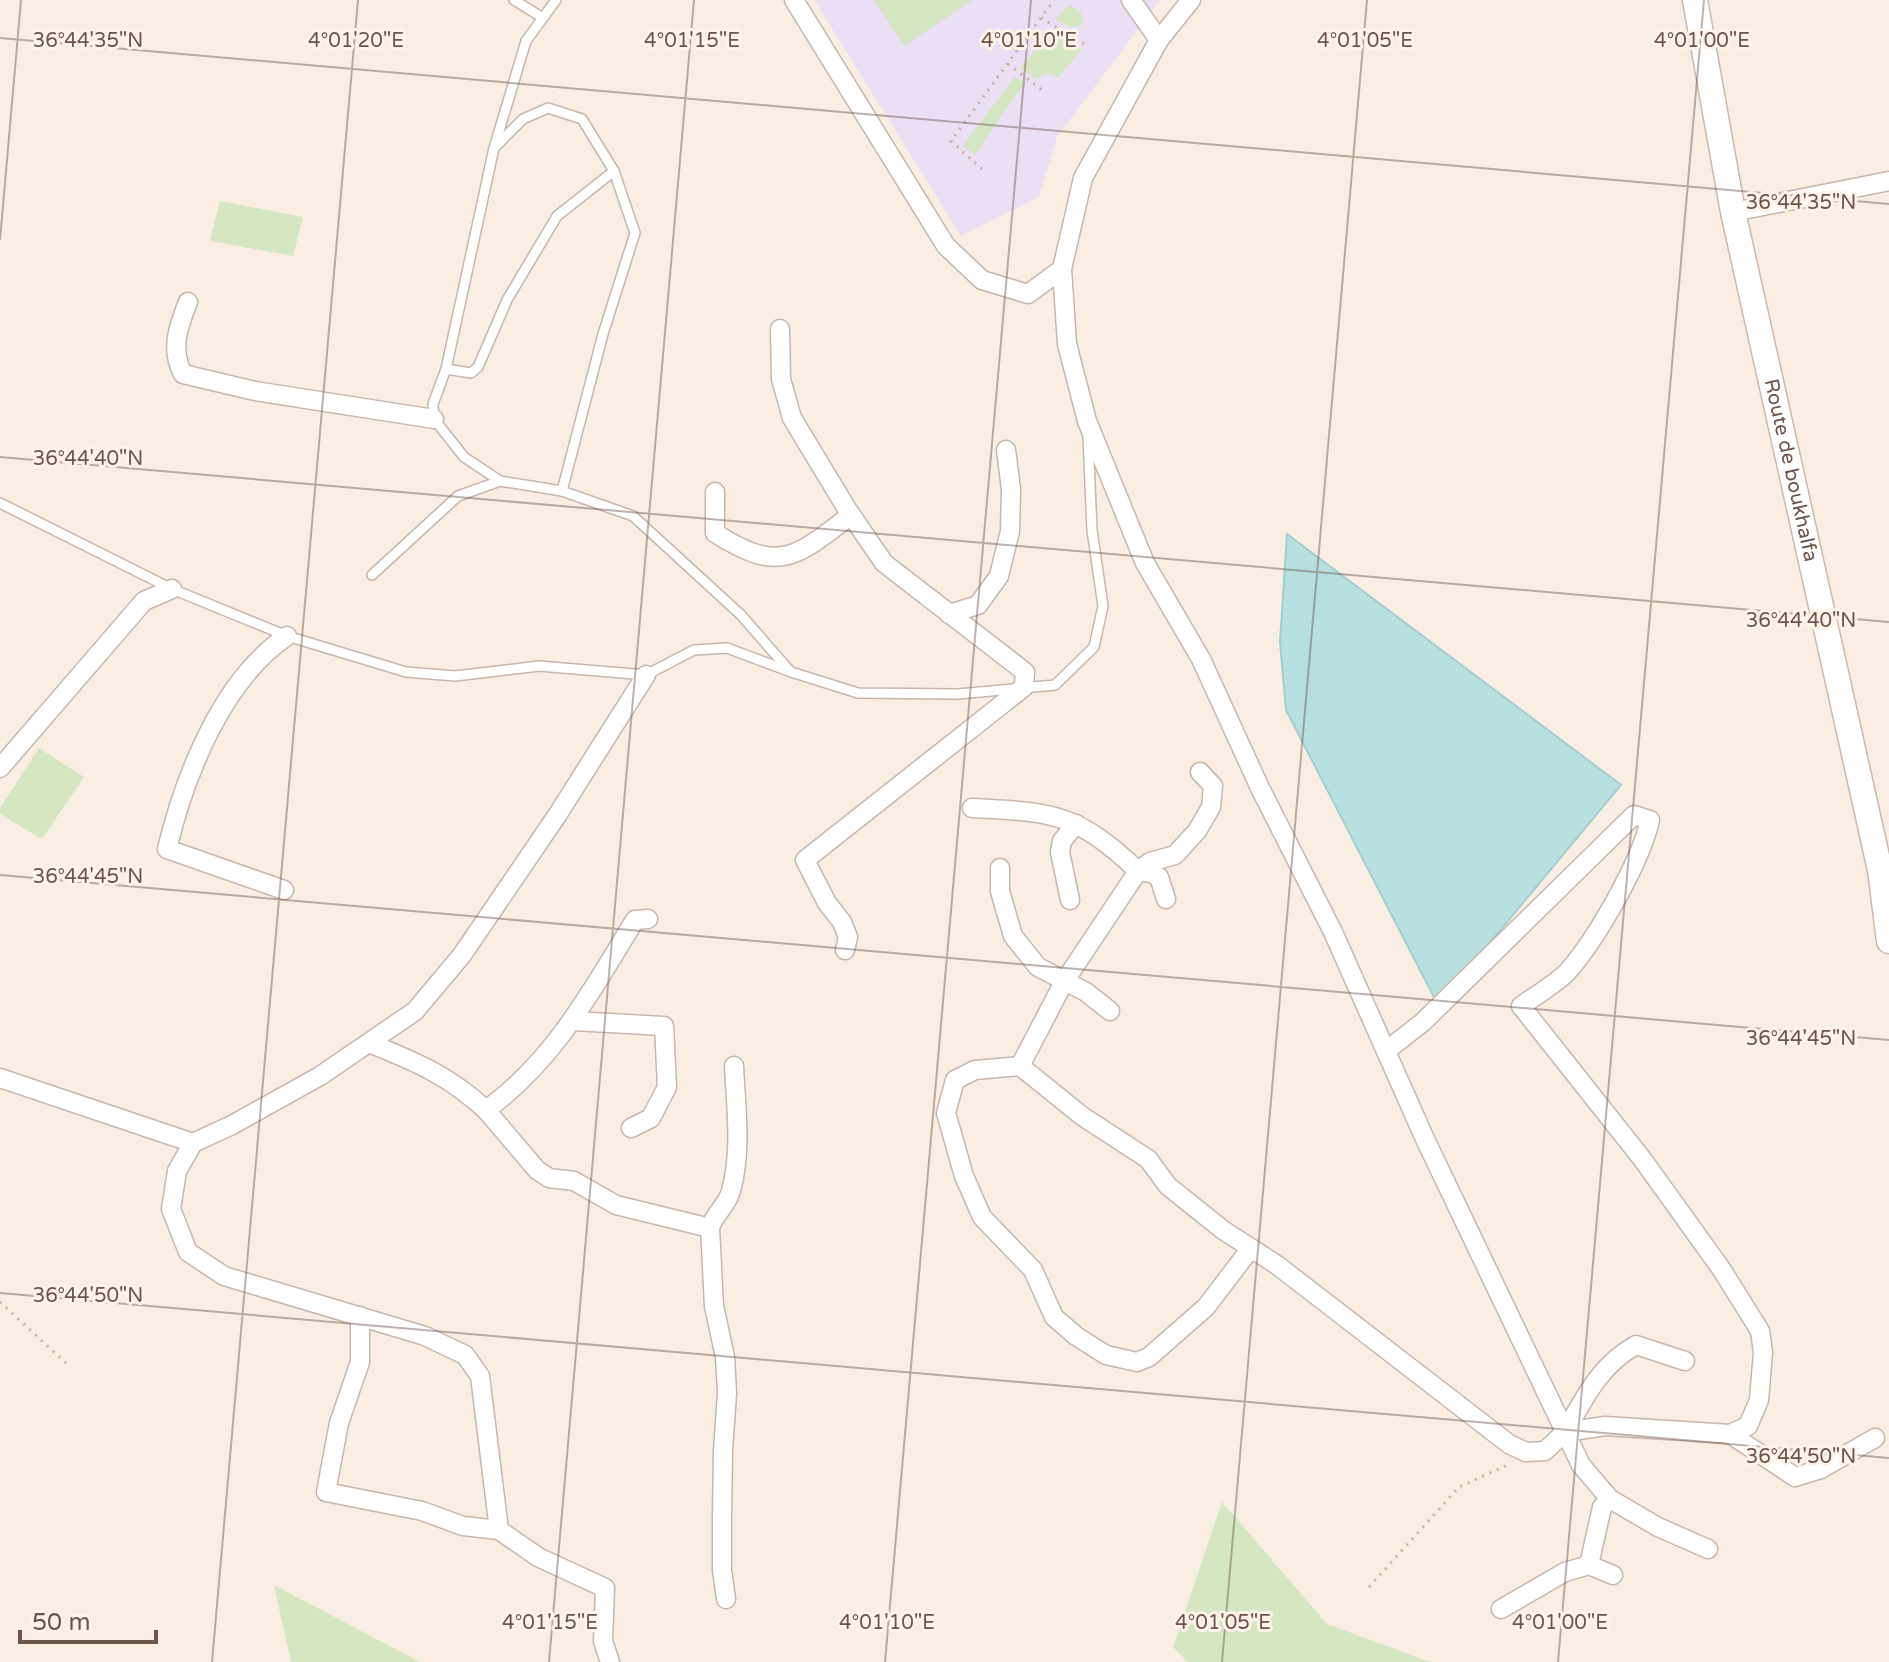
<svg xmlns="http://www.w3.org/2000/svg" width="1889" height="1662" viewBox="0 0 1889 1662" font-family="'Varela Round',sans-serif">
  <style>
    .education { fill: #ebdff6 }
    .green { fill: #d4e6c2 }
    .water { fill: #b9e0e1; stroke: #a0cfd2; stroke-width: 2 }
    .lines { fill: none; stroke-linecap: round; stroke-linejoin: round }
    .lane-casing { stroke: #c9b5aa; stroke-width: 12 }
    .street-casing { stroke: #c9b5aa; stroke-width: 21 }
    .secondary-casing { stroke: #cfb7aa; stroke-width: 27 }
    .path { stroke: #d1aea0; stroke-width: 3; stroke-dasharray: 2 6; stroke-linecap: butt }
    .lane { stroke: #fff; stroke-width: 9 }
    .street { stroke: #fff; stroke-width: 18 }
    .secondary { stroke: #fff; stroke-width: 24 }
    .ticks { fill: none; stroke: #6f544b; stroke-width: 2; stroke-opacity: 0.45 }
    .labels { text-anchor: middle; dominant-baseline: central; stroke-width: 6; stroke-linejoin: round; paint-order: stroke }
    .street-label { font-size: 20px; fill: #6f544b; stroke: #fdf3e8 }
    .ticks-label { font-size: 20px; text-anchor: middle; fill: #6f544b; stroke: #fdf3e8; stroke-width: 6; stroke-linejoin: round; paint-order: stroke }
  </style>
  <rect width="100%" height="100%" fill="#faeee2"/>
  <polygon class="education" points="814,0 1160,0 1057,137 1039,197 961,236"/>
  <g class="green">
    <polygon points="874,0 972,0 904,46"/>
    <polygon points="1069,5 1081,11 1083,25 1071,28 1055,19"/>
    <polygon points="1050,30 1082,49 1058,78 1048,73 1035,79 1021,68"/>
    <polygon points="1015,77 1025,82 975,155 963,145"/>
    <polygon points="220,201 303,217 293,256 210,241"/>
    <polygon points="39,748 84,777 42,839 0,814 0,808"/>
    <polygon points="1222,1502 1327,1624 1430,1662 1188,1662 1173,1647"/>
    <polygon points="274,1585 420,1662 291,1662"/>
  </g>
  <polygon class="water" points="1287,534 1621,785 1438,1005 1286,710 1280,642"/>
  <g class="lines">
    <defs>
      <g id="lane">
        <polyline points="514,0 543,18"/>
        <polyline points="494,148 523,119 548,108 582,119 614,171 635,233 603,334 562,491 633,516 741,615 789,670"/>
        <polyline points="446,369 494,148 526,41 556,0"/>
        <polyline points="562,491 500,481 464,457 434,419 433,404 446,369 471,373 478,367 507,300 557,216 614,171"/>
        <polyline points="0,503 172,589 287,636 406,672 455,676 539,666 646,675 694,650 727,648 791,672 858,693 958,694 1055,685 1094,647 1103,606 1092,530 1088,437"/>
        <polyline points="372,575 458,496 500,481"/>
      </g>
      <g id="street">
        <polyline points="794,0 946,246 982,280 1028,294 1062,269"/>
        <polyline points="1131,0 1159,40"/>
        <polyline points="1191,0 1159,40 1083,178 1062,269 1067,344 1087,421 1145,563 1201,659 1260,788 1333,932 1425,1139 1581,1465 1610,1499 1658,1527 1708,1549"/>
        <polyline points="1733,212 1889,181"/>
        <path d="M188,302c-10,25 -18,48 -5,72l72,17 179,28"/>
        <polyline points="780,329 781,379 792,418 847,509 884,563 1025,672 1024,687 805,860 827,903 842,922 848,937 845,950"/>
        <path d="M715,492v41c64,41 80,25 136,-18"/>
        <polyline points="949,614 978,605 999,576 1010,531 1011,489 1006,450"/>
        <polyline points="0,768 144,601 172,589"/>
        <path d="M972,808c81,4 105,5 166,63l-74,111 -44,84"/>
        <polyline points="1000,868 1000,891 1013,936 1038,967 1086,992 1110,1011"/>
        <path d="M284,890l-117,-41c18,-74 55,-169 120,-213"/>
        <polyline points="1166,899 1159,877 1151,873 1138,871 1150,862 1175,855 1197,831 1211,807 1213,786 1200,772"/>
        <polyline points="1070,900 1060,852 1062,841 1076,824"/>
        <polyline points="573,1021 664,1026 667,1087 651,1118 631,1128"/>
        <path d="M369,1043c47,19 79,32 117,67 68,-49 106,-120 149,-190l13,-1"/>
        <path d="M1386,1051l37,-29 211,-207 16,5c-9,41 -52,116 -80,149 -12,14 -34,26 -49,37l122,154 79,110 38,61 3,21 -4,48 -11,26 -18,8"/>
        <polyline points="0,1078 193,1143 232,1125 320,1076 415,1011 462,955 558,814 646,675"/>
        <polyline points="486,1110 537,1170 549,1178 574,1181 616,1205 710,1228 714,1306 725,1357 727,1393 723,1451 722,1517 722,1570 726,1599"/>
        <polyline points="193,1143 177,1171 171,1209 188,1252 224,1276 425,1336 465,1355 480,1376 499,1530 538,1557 605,1588 603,1641 610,1662"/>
        <path d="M710,1228c4,-14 17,-22 21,-37 11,-41 5,-83 3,-125"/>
        <polyline points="1251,1248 1206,1307 1149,1357 1137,1362 1106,1355 1076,1336 1054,1317 1033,1270 982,1217 964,1176 946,1113 955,1080 975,1070 1020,1066 1082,1116 1148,1159 1168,1186 1223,1230 1277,1265 1509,1444 1526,1452 1545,1451 1565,1432 1605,1426 1730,1434 1795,1477 1821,1469 1875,1438"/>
        <polyline points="360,1316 360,1362 339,1423 326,1492 422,1511 463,1526 499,1530"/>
        <path d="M1565,1432c20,-35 35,-67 71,-87l49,16"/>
        <polyline points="1610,1499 1602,1507 1589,1565 1613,1575"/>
        <polyline points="1501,1609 1565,1572 1589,1565"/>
      </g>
      <g id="secondary">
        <path id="s1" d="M1695,0l38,212 147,658 9,71"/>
      </g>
    </defs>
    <use href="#lane" class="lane-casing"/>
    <use href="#street" class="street-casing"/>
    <use href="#secondary" class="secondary-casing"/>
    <g class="path">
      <polyline points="1041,18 1086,45"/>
      <polyline points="1008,64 1046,93"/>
      <polyline points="982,169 951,141 1054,0"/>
      <polyline points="0,1302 67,1364"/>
      <polyline points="1369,1587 1459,1487 1510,1464"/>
    </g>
    <use href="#lane" class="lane"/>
    <use href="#street" class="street"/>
    <use href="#secondary" class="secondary"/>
  </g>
  <path class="ticks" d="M0,38l1889,166M0,240l21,-240M0,457l1889,165M0,875l1889,165M0,1293l1889,165M212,1662l146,-1662M549,1662l145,-1662M885,1662l146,-1662M1222,1662l145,-1662M1558,1662l146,-1662"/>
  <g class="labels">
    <g class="street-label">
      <text stroke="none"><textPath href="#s1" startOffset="480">Route de boukhalfa</textPath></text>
    </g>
  </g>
  <g class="ticks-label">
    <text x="356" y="47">4°01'20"E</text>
    <text x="692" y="47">4°01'15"E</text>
    <text x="1029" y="47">4°01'10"E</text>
    <text x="1365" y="47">4°01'05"E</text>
    <text x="1702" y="47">4°01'00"E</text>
    <text x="88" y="47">36°44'35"N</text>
    <text x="1801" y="209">36°44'35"N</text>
    <text x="88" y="465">36°44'40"N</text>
    <text x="1801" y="627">36°44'40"N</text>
    <text x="88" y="883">36°44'45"N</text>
    <text x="1801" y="1045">36°44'45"N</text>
    <text x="88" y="1302">36°44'50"N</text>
    <text x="1801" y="1463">36°44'50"N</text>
    <text x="550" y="1629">4°01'15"E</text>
    <text x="887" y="1629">4°01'10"E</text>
    <text x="1223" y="1629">4°01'05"E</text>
    <text x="1560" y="1629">4°01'00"E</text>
  </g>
  <path d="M20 1630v12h136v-12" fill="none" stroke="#6f544b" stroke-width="4"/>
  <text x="32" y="1630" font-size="24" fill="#6f544b" stroke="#fdf3e8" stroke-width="6" paint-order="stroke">50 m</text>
</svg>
